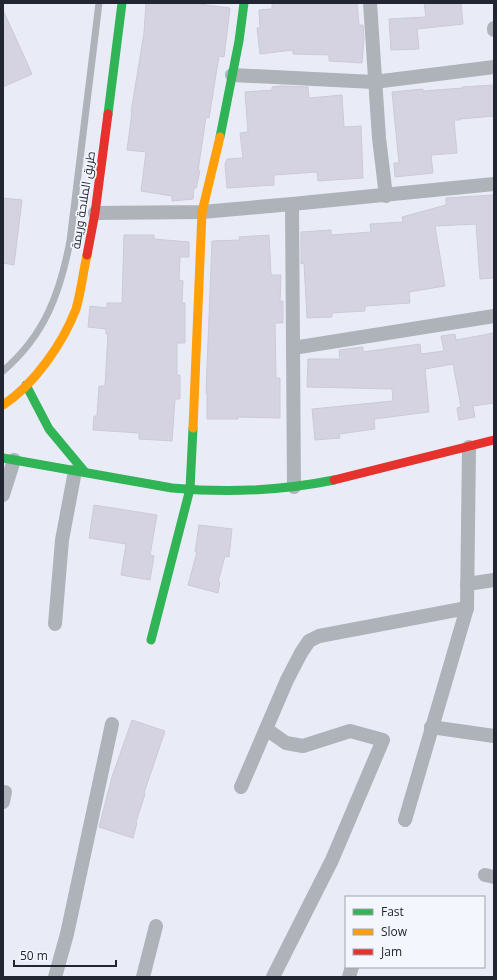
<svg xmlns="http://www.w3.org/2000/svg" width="497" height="980" viewBox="0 0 497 980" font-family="'Open Sans',Cairo,sans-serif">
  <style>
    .building { fill: #d5d3e2; stroke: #cbcad5 }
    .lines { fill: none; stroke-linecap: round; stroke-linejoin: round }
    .lane { stroke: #aeb2b9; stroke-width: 7 }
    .street { stroke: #aeb2b9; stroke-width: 14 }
    .fast { stroke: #30b455; stroke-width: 9 }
    .slow { stroke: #ff9f0a; stroke-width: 9 }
    .jam { stroke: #e5322d; stroke-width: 9 }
    .labels { text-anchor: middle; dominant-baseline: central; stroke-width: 3.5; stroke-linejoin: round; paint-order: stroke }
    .street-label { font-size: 12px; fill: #222632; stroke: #f4f6fd }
  </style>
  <rect width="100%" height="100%" fill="#e9ecf7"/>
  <g class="building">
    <polygon points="146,3 199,3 199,4 230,8 224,57 219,56 209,118 206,117 198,171 200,171 196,188 194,188 193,199 172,201 172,196 141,191 146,152 127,150 132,112 131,112 144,33"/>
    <polygon points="272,3 357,3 359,25 363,25 364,38 362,63 329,61 329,55 293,54 293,50 260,54 257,28 260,28 259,10 272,9"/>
    <polygon points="424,3 461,3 463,24 417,29 419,49 391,50 389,19 426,17"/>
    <polygon points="3,10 32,74 3,87"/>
    <polygon points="494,85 494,116 460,119 460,120 454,120 457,153 431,155 433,173 395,177 394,163 399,163 392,92 423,89 423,91 463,88 462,87"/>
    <polygon points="282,86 308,87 309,98 342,95 344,127 361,126 363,178 318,181 317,172 274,175 274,185 227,188 225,164 227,159 243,158 240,133 248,132 245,92 272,90 272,87"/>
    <polygon points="494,195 494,278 480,279 476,224 435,226 445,286 409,292 410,303 365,306 365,311 332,313 332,317 307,318 304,263 301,264 301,232 331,230 331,235 371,232 370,224 403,222 402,217 446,205 446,198"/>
    <polygon points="3,198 22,200 14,265 3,263"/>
    <polygon points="124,235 154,235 154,239 189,242 189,257 180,257 179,280 183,281 182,303 185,303 185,343 177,343 177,375 180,375 180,399 175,399 172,441 139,439 139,433 93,430 94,416 97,416 99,386 105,386 108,334 106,334 106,329 88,327 90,306 107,308 107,303 122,303"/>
    <polygon points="269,235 271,275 281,275 280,301 283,301 283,323 275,323 276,378 280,378 280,418 238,417 238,419 207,419 207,393 206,393 212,241 240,240 239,237"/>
    <polygon points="494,333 494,403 473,406 475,417 459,420 457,408 461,407 453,364 425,369 429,412 374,419 375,429 339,434 340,438 315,440 312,409 393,401 392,389 307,387 308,359 340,359 339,350 363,347 363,352 420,344 421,354 444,351 441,336 455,334 456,340"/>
    <polygon points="94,505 157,515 150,555 154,556 150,580 121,575 126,544 89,538"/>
    <polygon points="199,525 232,529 229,557 225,556 218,582 220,582 218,593 188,585 197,552 195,552"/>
    <polygon points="132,720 165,731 144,793 145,794 136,822 137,823 133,838 99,827 112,777"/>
  </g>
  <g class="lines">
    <path class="lane" d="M3,371c42,-36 57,-78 67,-130l29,-238"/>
    <g class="street">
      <polyline points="370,3 379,138 386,196"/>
      <polyline points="494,28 494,30"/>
      <polyline points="232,75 374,82 494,67"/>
      <polyline points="292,204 494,184"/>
      <polyline points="95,213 202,212 292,204 294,487"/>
      <polyline points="293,348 494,316"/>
      <polyline points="3,495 14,460"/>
      <polyline points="467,584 494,580"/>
      <polyline points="55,624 62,540 75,471"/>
      <polyline points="431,727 494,736"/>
      <polyline points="266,729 286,743 303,746 350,731 383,740 332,860 273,977"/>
      <polyline points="241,787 287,680 301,653 309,641 319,636 467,608 469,447"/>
      <polyline points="3,802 5,792"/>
      <polyline points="405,820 467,608"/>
      <polyline points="485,875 494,877"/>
      <polyline points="55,977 67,934 112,724"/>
      <polyline points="143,977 156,926"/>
      <polyline points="349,977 352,967"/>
    </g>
    <g class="fast">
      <polyline points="108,114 122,3"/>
      <polyline points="220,137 239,41 244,3"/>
      <polyline points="26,385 49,429 84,471"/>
      <path d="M3,458l169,30c55,5 108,3 162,-8"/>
      <polyline points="151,640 190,489 193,428"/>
    </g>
    <g class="slow">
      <path d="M3,405c31,-20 60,-62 73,-96 5,-17 7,-36 11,-54"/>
      <polyline points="193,428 202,212 220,137"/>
    </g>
    <g class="jam">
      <polyline points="87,255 95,213 108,114"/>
      <polyline points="334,480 494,440"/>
    </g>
  </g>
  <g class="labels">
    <g class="street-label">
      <text transform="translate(83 200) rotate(-81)">طريق الملاحة وريمة</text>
    </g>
  </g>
  <rect width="497" height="980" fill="none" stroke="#222632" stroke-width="8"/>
  <rect x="345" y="896" width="140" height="72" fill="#f4f6fd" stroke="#a0a3ac"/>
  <rect x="353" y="909" width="20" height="6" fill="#30b455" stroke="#a0a3ac"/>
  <text x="381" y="916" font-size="12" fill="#222632">Fast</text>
  <rect x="353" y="929" width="20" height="6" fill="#ff9f0a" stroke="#a0a3ac"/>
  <text x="381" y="936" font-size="12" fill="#222632">Slow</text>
  <rect x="353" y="949" width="20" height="6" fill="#e5322d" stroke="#a0a3ac"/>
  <text x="381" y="956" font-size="12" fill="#222632">Jam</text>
  <path d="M14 960v6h102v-6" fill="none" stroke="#222632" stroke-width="2"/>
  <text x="20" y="960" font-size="12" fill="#222632" stroke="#f4f6fd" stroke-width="3" paint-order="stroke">50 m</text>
</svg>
